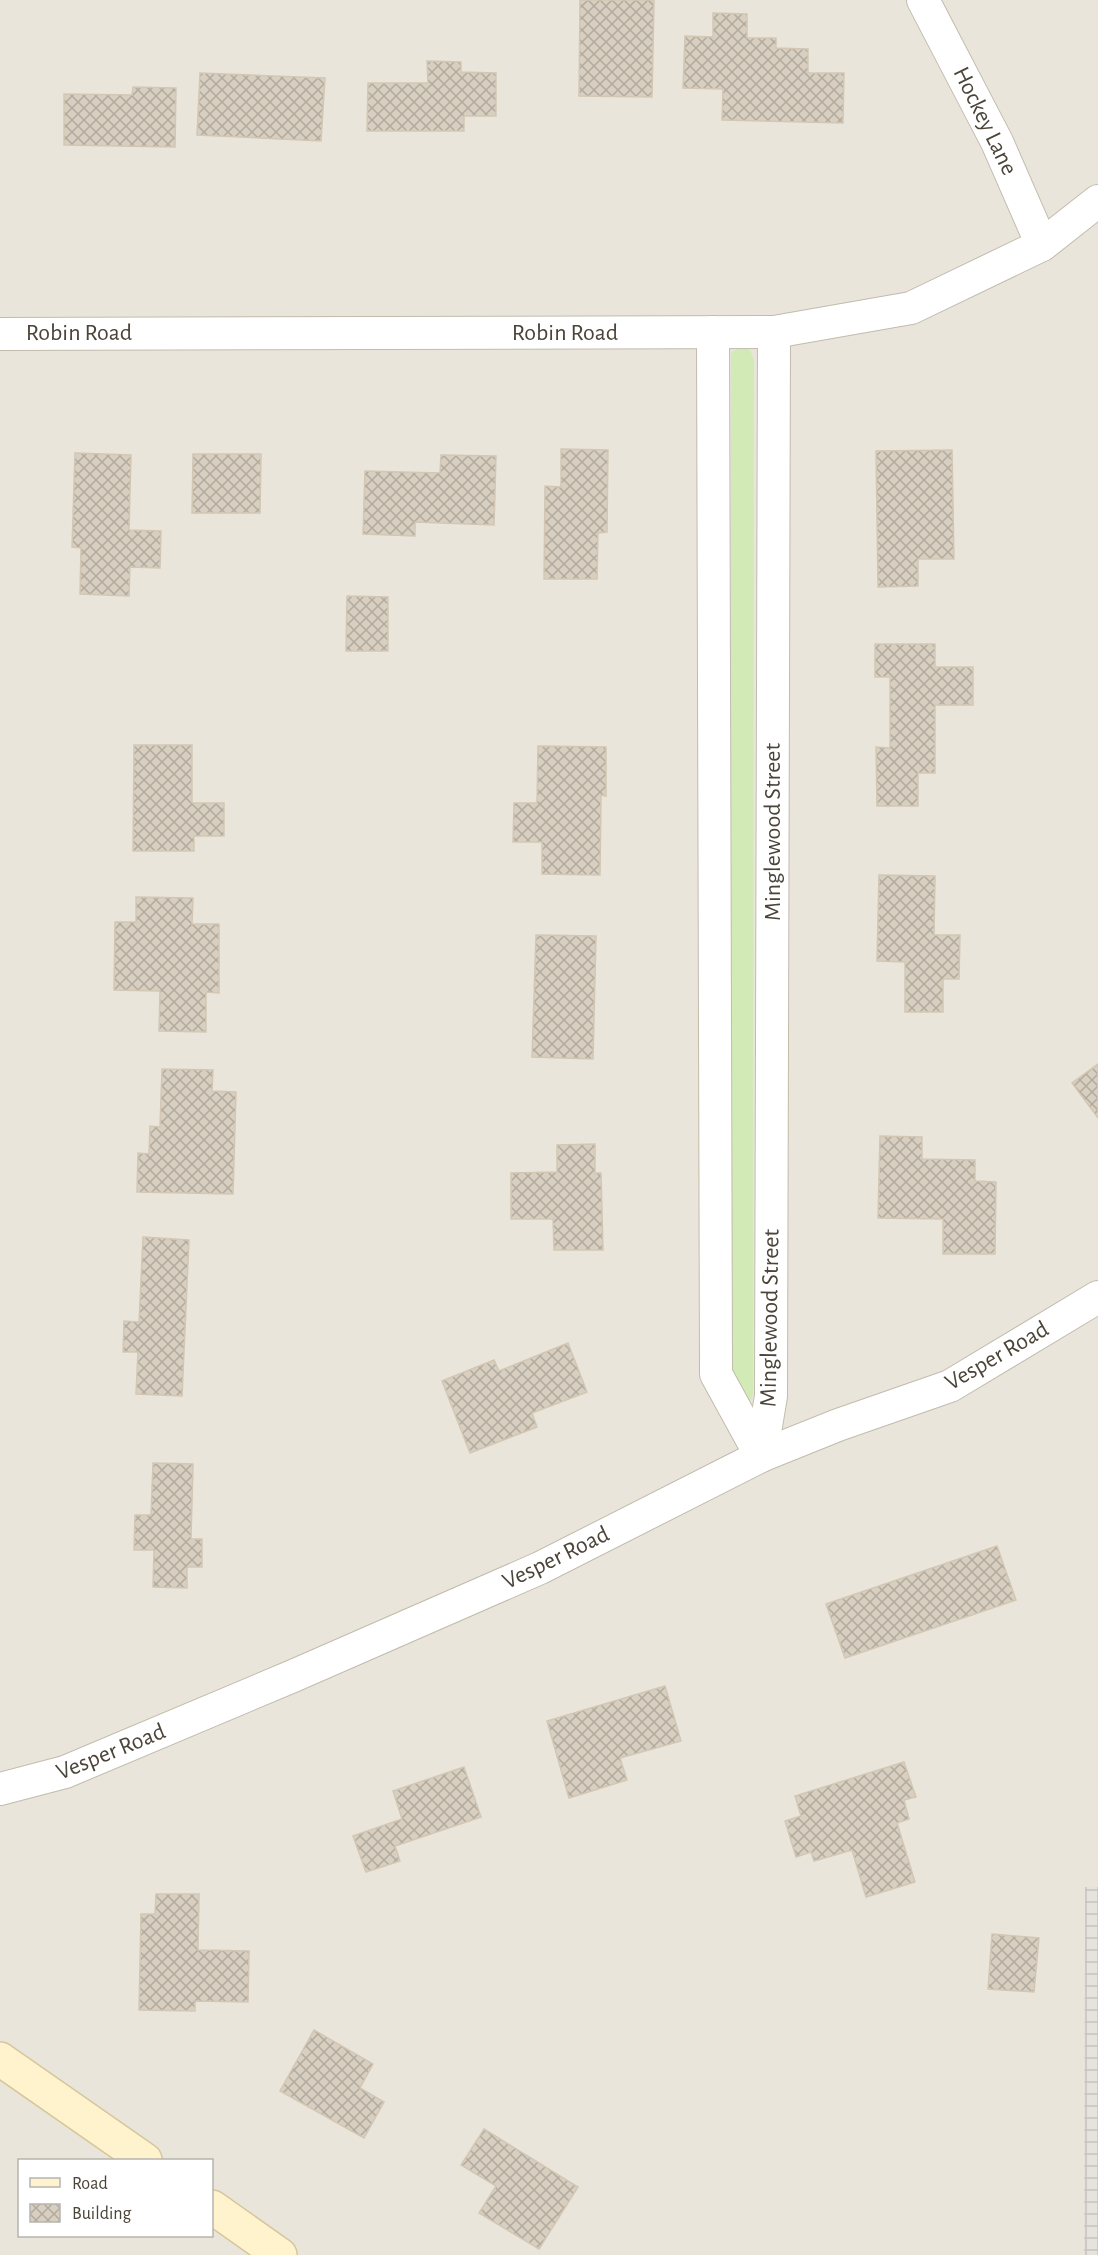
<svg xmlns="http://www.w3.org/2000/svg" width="1098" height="2255" viewBox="0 0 1098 2255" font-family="'Alegreya Sans',sans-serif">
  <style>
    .residential { fill: #eae5da; fill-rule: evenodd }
    .industrial { fill: url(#industrial-grid) }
    .grass { fill: #d2eab5 }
    .building { fill: url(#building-cross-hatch); stroke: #d3c7b4; stroke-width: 1.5 }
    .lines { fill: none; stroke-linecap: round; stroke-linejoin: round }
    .street-casing { stroke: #c2bbae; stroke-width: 34 }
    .secondary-casing { stroke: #d6c79b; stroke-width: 36 }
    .street { stroke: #fff; stroke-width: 32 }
    .secondary { stroke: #fff3cd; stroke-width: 33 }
    .labels { text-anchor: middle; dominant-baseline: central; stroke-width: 4.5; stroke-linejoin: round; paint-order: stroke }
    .street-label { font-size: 24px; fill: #4b4439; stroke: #fff }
  </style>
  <defs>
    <pattern id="industrial-grid" width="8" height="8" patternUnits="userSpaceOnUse" patternTransform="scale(1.5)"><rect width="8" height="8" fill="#e6e2dd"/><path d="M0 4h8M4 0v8" fill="none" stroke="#c7c3be"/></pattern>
    <pattern id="building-cross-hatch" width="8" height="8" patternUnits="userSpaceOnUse" patternTransform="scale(1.5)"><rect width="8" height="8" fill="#d8cfc1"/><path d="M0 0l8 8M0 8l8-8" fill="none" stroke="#b1aa9e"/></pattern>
  </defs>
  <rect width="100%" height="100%" fill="#f6f3ec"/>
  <path class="residential" d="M0,0h1098v2255h-1098zM20,2160h192v76h-192z"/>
  <polygon class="industrial" points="1085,1887 1098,1887 1098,2255 1084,2255"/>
  <polygon class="grass" points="741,347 750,350 754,360 753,1393 752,1398 747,1405 731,1395 731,355 732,352"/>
  <g class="building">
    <polygon points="580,0 654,0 652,97 579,96"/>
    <polygon points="713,13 747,14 747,38 776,38 776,48 808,49 808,73 844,73 843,123 722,120 723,89 683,88 685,36 713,37"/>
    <polygon points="427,61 461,62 461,72 496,73 496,116 464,116 464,131 367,131 368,83 428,83"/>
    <polygon points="200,73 325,78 321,141 197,135"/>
    <polygon points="133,87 176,88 175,147 64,145 64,94 132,95"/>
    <polygon points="561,449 608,450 607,532 598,533 597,579 544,579 545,486 561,487"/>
    <polygon points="952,450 954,559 918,559 918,586 878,587 876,451"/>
    <polygon points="75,453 131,455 129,530 161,531 160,568 130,567 129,596 80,594 81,548 72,547"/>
    <polygon points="193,454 261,454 260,513 192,513"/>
    <polygon points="441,455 496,456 494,525 415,522 415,536 363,534 365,471 440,473"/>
    <polygon points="347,596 388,597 388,651 346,651"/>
    <polygon points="875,644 935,644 935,667 973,667 973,705 935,705 935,773 918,773 918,806 877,806 876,747 890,748 890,677 875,677"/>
    <polygon points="134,745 192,745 192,803 224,803 224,836 194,836 194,851 133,851"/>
    <polygon points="538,746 606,747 606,796 601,795 600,875 542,874 542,842 513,842 514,803 537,803"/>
    <polygon points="879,875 935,876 934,935 960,935 959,979 943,979 943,1012 905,1012 905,962 877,961"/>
    <polygon points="136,897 193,898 192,924 219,924 219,993 206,992 206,1032 159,1031 160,991 114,990 115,922 136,922"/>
    <polygon points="536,935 596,936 593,1059 532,1057"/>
    <polygon points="1098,1064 1098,1118 1072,1083"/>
    <polygon points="162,1069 213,1070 212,1091 236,1092 233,1194 137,1192 138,1153 149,1154 150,1126 160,1127"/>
    <polygon points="880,1136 922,1137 922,1159 975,1160 975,1181 996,1182 995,1254 943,1254 943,1219 878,1218"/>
    <polygon points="595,1144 595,1173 601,1173 603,1250 554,1250 553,1219 511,1219 511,1173 557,1172 557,1145"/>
    <polygon points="143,1237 189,1240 182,1396 136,1394 138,1352 123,1352 124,1321 139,1322"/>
    <polygon points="568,1343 587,1392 532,1413 537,1427 470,1453 442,1381 494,1360 499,1371"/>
    <polygon points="153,1463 193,1464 191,1539 202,1539 202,1567 187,1567 187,1588 153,1587 154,1550 134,1550 135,1515 151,1515"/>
    <polygon points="997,1546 1016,1600 845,1658 826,1604"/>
    <polygon points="665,1686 681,1741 620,1758 627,1780 569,1798 547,1721"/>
    <polygon points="904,1762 916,1797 904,1800 909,1819 897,1823 915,1882 866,1897 852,1850 814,1861 811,1852 796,1857 785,1821 801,1816 795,1796"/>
    <polygon points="464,1767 481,1817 395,1846 400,1861 366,1872 353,1836 402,1819 393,1791"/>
    <polygon points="156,1894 199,1894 198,1950 249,1951 248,2002 195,2001 195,2011 139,2010 141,1914 155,1914"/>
    <polygon points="992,1934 1039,1938 1034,1992 988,1989"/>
    <polygon points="314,2030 373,2064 360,2088 384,2102 364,2138 280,2091"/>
    <polygon points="484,2129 578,2187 539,2249 479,2213 496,2186 461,2165"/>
  </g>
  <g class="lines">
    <defs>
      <g id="street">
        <polyline points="923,0 997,142 1042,245"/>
        <polyline points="713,332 716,1374 761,1456"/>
        <polyline points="0,334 774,332 911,308 1042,245 1098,201"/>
        <polyline points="761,1456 771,1396 774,332"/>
        <polyline points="0,1789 65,1772 293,1676 540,1568 761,1456 838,1425 950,1386 1098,1297"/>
      </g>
      <g id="secondary">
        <polyline points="0,2059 145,2160"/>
        <polyline points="212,2207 280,2255"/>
      </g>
    </defs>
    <use href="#street" class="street-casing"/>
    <use href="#secondary" class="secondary-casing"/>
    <use href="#street" class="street"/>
    <use href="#secondary" class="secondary"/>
  </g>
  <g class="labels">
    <g class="street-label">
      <text transform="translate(985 121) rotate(64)">Hockey Lane</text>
      <text x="79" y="333">Robin Road</text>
      <text x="565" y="333">Robin Road</text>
      <text transform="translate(773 832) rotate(-90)">Minglewood Street</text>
      <text transform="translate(770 1318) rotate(-89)">Minglewood Street</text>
      <text transform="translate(997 1356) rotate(-30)">Vesper Road</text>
      <text transform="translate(556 1558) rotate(-26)">Vesper Road</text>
      <text transform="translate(111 1752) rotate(-22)">Vesper Road</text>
    </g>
  </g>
  <rect x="18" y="2159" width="195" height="78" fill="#ffffff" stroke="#b7b4b0" stroke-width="1.5"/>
  <rect x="30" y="2178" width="30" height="9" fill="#fff3cd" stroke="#b7b4b0" stroke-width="1.5"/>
  <text x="72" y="2189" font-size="18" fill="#4b4439">Road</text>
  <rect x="30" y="2204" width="30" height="18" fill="url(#building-cross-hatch)" stroke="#b7b4b0" stroke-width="1.5"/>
  <text x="72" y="2219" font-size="18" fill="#4b4439">Building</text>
</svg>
